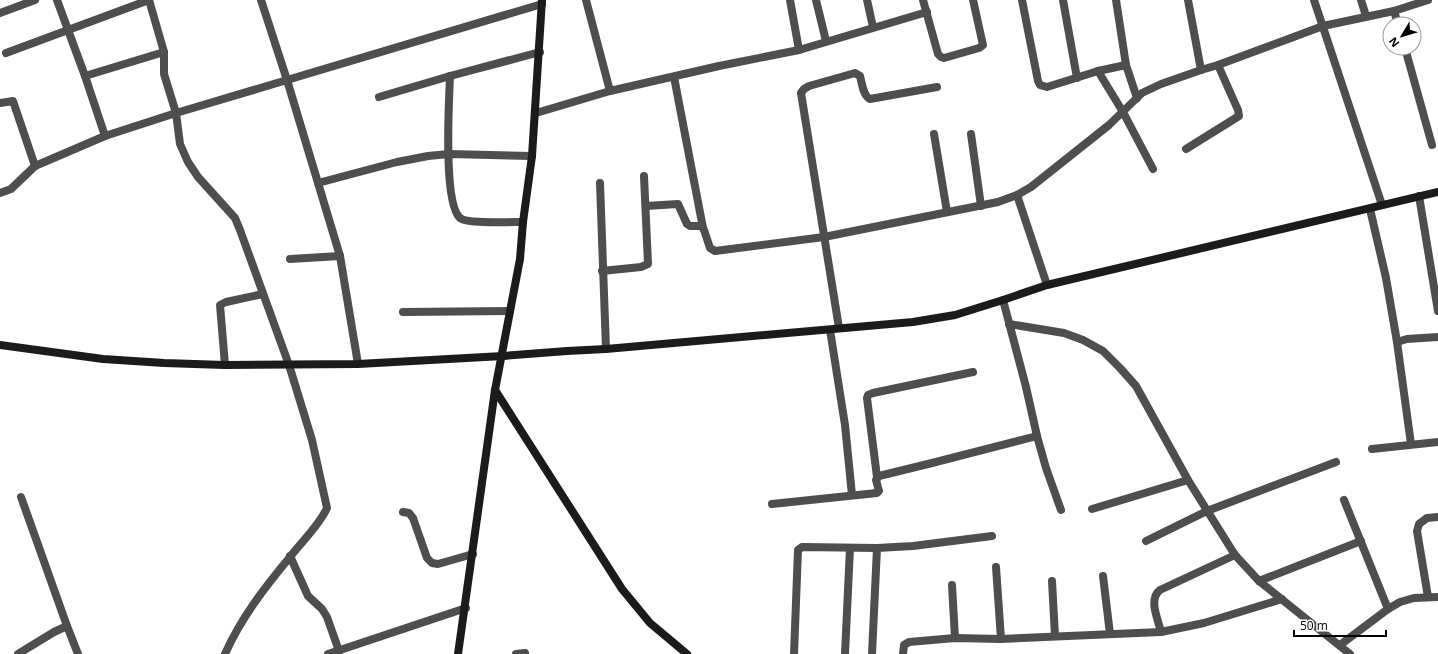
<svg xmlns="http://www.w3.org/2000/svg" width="1438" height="654" viewBox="0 0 1438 654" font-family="'Open Sans',sans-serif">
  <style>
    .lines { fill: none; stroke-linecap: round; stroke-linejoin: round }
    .street { stroke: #4e4e4e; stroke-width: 8 }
    .secondary { stroke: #1b1b1b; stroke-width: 8 }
  </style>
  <rect width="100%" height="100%" fill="#fff"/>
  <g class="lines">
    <g class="street">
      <polyline points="57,0 85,76 105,136"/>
      <path d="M149,0l15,52v22l12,39 4,31 8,18 10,15 37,41 5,12 49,135 23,75 15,68c-8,18 -25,33 -37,49 -25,30 -49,61 -65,97"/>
      <polyline points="261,0 287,80 542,4"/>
      <polyline points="586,0 610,91"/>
      <polyline points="790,0 799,50"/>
      <polyline points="816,0 826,41"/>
      <polyline points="867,0 873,27"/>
      <polyline points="923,0 938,54 941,57 944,58 979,48 983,45 973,0"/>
      <polyline points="1022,0 1038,81 1040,85 1047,87 1098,71 1126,65"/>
      <polyline points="1063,0 1077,78"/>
      <polyline points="1116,0 1126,65 1137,98"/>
      <polyline points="1188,0 1201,70"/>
      <polyline points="1314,0 1382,205"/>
      <polyline points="1361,0 1366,16"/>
      <polyline points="1394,11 1398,24"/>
      <polyline points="0,13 35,0"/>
      <polyline points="1405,48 1432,145"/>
      <polyline points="6,53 149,0"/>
      <polyline points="1098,71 1123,112 1153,169"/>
      <polyline points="85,76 164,52"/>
      <path d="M450,76c-1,25 -7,127 10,142 7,6 52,4 63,4"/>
      <polyline points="674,77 703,228"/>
      <polyline points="379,97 450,76 540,52"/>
      <polyline points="0,103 13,101 35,166"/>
      <polyline points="536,113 610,91 719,66 799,50 927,12"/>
      <polyline points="934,134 947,212"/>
      <polyline points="971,134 981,206"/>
      <polyline points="1186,149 1239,116 1238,110 1218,65"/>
      <polyline points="318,183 397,162 428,156 449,154 532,156"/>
      <polyline points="600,183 606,349"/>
      <polyline points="0,193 11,189 35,166 105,136 176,113 287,80 340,256 358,364"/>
      <polyline points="1017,195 1047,285"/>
      <polyline points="1419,196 1438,311"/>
      <polyline points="646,206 678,204 687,224 690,226 702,226 704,230 710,248 715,251 824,237 998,202 1017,195 1031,187 1109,125 1142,93 1161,84 1201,70 1218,65 1323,26 1394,11 1428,0"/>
      <polyline points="1370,209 1386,278 1397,342 1411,444"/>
      <polyline points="290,259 340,256"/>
      <polyline points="602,271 641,267 648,264 644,176"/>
      <polyline points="1003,300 1026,387 1037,436 1046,468 1061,510"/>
      <polyline points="403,312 510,311"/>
      <polyline points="1009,324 1064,333 1083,340 1103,351 1120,368 1136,386 1188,480 1235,555 1259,581 1350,654"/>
      <path d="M839,328l-38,-235 3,-4 5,-3 46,-13 5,3c2,7 3,20 10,23l67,-12"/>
      <polyline points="830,330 845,425 852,495"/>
      <polyline points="1397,342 1407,339 1438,337"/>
      <polyline points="225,365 220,305 226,302 263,294"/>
      <polyline points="1372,449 1438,442"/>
      <polyline points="877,477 867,398 868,395 873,393 973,372"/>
      <polyline points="21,497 67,626"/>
      <polyline points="1344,500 1388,609"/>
      <polyline points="772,504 877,493 879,491 876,480 879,476 932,463 1037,436"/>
      <polyline points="1092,509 1188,480"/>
      <polyline points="403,512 409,513 413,518 427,558 432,563 438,564 473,554"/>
      <polyline points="1146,541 1207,511 1336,462"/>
      <polyline points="290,556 308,596 322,609 327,617 339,651"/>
      <polyline points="996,567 1001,639"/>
      <polyline points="1103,576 1110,634"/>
      <polyline points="1052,581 1055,636"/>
      <polyline points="1259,581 1361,541"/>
      <polyline points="952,585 955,638"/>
      <polyline points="1428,597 1417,531 1419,524 1427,518 1438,517"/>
      <path d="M1161,632c-3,-13 -13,-33 -1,-42l75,-35"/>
      <polyline points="1340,645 1388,609 1400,602 1414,598 1438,597"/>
      <polyline points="18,654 54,632 67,626 78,654"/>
      <polyline points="328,654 466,608"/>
      <polyline points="516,654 525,653"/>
      <polyline points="794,654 798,550 802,547 877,548 913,546 992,536"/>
      <polyline points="845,654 850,548"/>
      <polyline points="872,654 877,548"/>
      <polyline points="903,654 904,645 909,642 955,638 1001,639 1161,632 1204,623 1282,599"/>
    </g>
    <g class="secondary">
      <polyline points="0,345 103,359 164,363 225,365 358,364 503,356 567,351 606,349 913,322 955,315 1003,300 1047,285 1438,192"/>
      <polyline points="495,390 622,589 650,623 687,654"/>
      <polyline points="458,654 495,390 520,259 523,222 532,156 542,0"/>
    </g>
  </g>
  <g transform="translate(1402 36) rotate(232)"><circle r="19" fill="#ffffff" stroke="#999999"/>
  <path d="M0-3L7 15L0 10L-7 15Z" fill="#000000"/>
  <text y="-6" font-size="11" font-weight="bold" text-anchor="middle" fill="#000000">N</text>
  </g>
  <path d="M1294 630v6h92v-6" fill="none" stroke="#000000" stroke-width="2"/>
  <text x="1300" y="630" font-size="12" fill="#000000" stroke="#ffffff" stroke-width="3" paint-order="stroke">50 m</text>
</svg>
